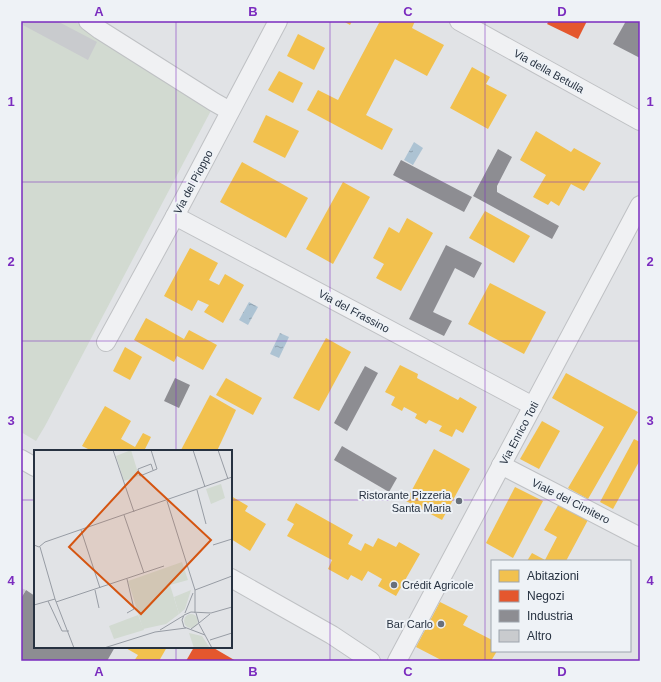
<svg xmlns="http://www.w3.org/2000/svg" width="661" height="682" viewBox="0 0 661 682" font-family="Helvetica,sans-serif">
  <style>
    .pitch { fill: #d2dad1 }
    .water { fill: url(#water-ripples) }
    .homes { fill: #f2c14e }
    .shops { fill: #e4572e }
    .industry { fill: #8d8d92 }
    .building { fill: #c9cbce }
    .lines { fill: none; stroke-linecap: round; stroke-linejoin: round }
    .minor-casing { stroke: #bfc1c4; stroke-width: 20 }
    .minor { stroke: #f0f1f3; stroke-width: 18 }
    .grid { fill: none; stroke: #7b2cbf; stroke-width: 1; stroke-opacity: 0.55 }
    .poi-dot { fill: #68707b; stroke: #eef2f6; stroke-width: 1.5 }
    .labels { text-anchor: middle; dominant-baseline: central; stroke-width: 4; stroke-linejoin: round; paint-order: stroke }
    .street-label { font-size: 11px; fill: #273241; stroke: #eef2f6 }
    .poi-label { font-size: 11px; fill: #273241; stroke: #eef2f6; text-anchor: end }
    .inset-road { fill: none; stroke: #979ca4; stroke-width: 1 }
    .view { fill: #d55511; fill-opacity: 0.15; stroke: #d55511; stroke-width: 2 }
    .inset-edge { fill: none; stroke: #273241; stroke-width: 2 }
    .neatline { fill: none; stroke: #7b2cbf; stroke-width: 1.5 }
    .grid-label { font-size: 13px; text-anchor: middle; font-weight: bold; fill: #7b2cbf }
  </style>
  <defs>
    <pattern id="water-ripples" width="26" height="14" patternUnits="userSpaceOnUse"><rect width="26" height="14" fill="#adc3d3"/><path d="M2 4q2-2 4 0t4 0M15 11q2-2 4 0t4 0" fill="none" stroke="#8d9fad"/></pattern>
  </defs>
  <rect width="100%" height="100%" fill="#e1e3e6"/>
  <polygon class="pitch" points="21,21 74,21 216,101 45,426 36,441 21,432"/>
  <g class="water">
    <polygon points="414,142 423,148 413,165 404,160"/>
    <polygon points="249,302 258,307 248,325 239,320"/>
    <polygon points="280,333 289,337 279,358 270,354"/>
  </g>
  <g class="homes">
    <polygon points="343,21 352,21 350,25"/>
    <polygon points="380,21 415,21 412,28 444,45 427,76 395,59 366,115 393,129 382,150 307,110 318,90 338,100"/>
    <polygon points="298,34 325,48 314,70 287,56"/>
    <polygon points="472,67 490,77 486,84 507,95 488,129 450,108"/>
    <polygon points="279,71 303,83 293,103 268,90"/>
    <polygon points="266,115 299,131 285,158 253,142"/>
    <polygon points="536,131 571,152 574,148 601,163 584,191 571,184 559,206 551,201 548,205 533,197 546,175 520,160"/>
    <polygon points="242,162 308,198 286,238 220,202"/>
    <polygon points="343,182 370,197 333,264 306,249"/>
    <polygon points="485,211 530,236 514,263 469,238"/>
    <polygon points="407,218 433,233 401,291 376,278 384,264 373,258 389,227 399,233"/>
    <polygon points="190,248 218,263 209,280 219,285 225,274 244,285 223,323 204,312 209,305 198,300 192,311 164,296"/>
    <polygon points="490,283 546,312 524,354 468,324"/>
    <polygon points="146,318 184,339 189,330 217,345 203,370 177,356 174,362 134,340"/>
    <polygon points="326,338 351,352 319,411 293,398"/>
    <polygon points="125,347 142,357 130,380 113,371"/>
    <polygon points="400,365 418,374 417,378 458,400 460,397 477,407 463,433 456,429 452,437 439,431 442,426 429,420 426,424 415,418 417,414 404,407 402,411 391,405 395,397 385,392"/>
    <polygon points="566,373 638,412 588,499 568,488 604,427 552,398"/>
    <polygon points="226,378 262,398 253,415 216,395"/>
    <polygon points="210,395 236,410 217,451 182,451 181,450"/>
    <polygon points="105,406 131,421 121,439 135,447 143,433 151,437 144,451 92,451 82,446"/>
    <polygon points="542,421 560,431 539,469 520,459"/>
    <polygon points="634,439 640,442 640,460 613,509 600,502"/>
    <polygon points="434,449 470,469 442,520 406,501"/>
    <polygon points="515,487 543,501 513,558 486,543"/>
    <polygon points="231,496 248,506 245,511 266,524 250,551 231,539"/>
    <polygon points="560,502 589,518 566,561 527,561 532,553 545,560 557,537 544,530"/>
    <polygon points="296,503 353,535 348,544 361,551 365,543 373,547 378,538 396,547 399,542 420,554 396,596 378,586 382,579 368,571 362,581 351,575 348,580 328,569 332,560 287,536 294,524 287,520"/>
    <polygon points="440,602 468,616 463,625 492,640 492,651 497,651 491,661 443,661 416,647"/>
    <polygon points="124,647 167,647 159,661 134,661 138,655"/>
  </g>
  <g class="shops">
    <polygon points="549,21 587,21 578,39 547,24"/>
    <polygon points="194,647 212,647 236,661 186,661"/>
  </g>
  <g class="industry">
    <polygon points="626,21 640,21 640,58 613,44"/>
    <polygon points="498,149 512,157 497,186 497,192 559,226 552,239 473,196"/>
    <polygon points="401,160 472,197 464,212 393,175"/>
    <polygon points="446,245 482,263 474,278 455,268 433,312 452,321 444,336 409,319"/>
    <polygon points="365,366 378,373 347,431 334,423"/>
    <polygon points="175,378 190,385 179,408 164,401"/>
    <polygon points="342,446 397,478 389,492 334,460"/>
    <polygon points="26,590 35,596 35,647 115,647 107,661 21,661 21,598"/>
  </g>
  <g class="building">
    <polygon points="21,21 57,21 97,42 88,60 21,24"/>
    <polygon points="21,588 26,590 21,598"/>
  </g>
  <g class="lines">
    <defs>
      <g id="minor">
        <polyline points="88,21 100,30 214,102 230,111"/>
        <polyline points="459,21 640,121"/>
        <polyline points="175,216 533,406"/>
        <polyline points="106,342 175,216 278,21"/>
        <polyline points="21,459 35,467"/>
        <polyline points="501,465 640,537"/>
        <polyline points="231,578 332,635 371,661"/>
        <polyline points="397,661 640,205"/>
      </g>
    </defs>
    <use href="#minor" class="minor-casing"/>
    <use href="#minor" class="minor"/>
  </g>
  <path class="grid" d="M176,21v430M330,21v640M485,21v640M21,182h619M21,341h619M21,500h14M231,500h409M176,647v14"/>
  <g class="poi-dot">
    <circle cx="459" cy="501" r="4"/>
    <circle cx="394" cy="585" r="4"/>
    <circle cx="441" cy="624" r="4"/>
  </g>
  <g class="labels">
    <g class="street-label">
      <text transform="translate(549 71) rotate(29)">Via della Betulla</text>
      <text transform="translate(193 182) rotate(-62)">Via del Pioppo</text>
      <text transform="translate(354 311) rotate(28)">Via del Frassino</text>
      <text transform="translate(519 433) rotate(-62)">Via Enrico Toti</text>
      <text transform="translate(571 501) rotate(27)">Viale del Cimitero</text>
    </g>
    <g class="poi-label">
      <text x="451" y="495">Ristorante Pizzeria<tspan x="451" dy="13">Santa Maria</tspan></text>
      <text x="402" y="585" text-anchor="start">Crédit Agricole</text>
      <text x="433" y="624">Bar Carlo</text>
    </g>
  </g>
  <g transform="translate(34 450)">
    <rect width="198" height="198" fill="#e1e3e6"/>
    <path d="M97,0l8,26 -15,5 -8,-25zM157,140l-6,19 -6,5 -5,-17zM150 171a7 7 0 1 1 14 0a7 7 0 1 1-14 0ZM104,165l6,15 -30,9 -5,-13z" fill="#d2dad1"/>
    <path d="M155,183l13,3 8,12h-16z" fill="#d2dad1"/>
    <path d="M187,34l4,14 -14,6 -5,-15z" fill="#d2dad1"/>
    <path d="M148,112l6,18 -18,5 9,29 -13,10 -23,5 -15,-48z" fill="#d2dad1"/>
    <path class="inset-road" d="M79,0l21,62M117,0l6,19 -17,7 -2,-7 13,-5 2,6M159,0l12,37M184,0l10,29M163,40l9,34M133,51l28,89v23M90,65l20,58M47,80l19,58M0,83v12l5,2 6,-5 187,-65M179,95l19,-6M6,97l15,52 19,49M61,140l4,18M161,140l37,-14M14,151l14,30h7M22,152l108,-36M0,155l21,-6M93,163l7,-4 -7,-30M151,163l8,-20M165,173l11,-9M165,174l13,24M157,179l8,-6 -3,-10M126,180l23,-14M171,185l-21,-8 -2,-7 2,-5 7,-3 20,1 21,-6M176,190l22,-7M70,198l51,-16 31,-4"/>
    <path class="view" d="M104,22l73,68 -70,74 -72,-67z"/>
    <rect width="198" height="198" class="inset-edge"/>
  </g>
  <rect width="661" height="682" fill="none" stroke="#eef2f6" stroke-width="44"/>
  <rect x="491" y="560" width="140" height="92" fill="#eef2f6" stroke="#9ea5ae"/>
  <rect x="499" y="570" width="20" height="12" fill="#f2c14e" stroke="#9ea5ae"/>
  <text x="527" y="580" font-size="12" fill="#273241">Abitazioni</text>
  <rect x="499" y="590" width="20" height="12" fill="#e4572e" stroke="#9ea5ae"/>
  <text x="527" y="600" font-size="12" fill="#273241">Negozi</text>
  <rect x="499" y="610" width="20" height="12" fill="#8d8d92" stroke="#9ea5ae"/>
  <text x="527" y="620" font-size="12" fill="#273241">Industria</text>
  <rect x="499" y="630" width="20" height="12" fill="#c9cbce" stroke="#9ea5ae"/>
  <text x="527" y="640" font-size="12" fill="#273241">Altro</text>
  <rect x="22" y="22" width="617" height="638" class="neatline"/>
  <g class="grid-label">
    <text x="99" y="16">A</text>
    <text x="253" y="16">B</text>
    <text x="408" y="16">C</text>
    <text x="562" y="16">D</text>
    <text x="11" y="106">1</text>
    <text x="650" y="106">1</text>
    <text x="11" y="266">2</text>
    <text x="650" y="266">2</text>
    <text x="11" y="425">3</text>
    <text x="650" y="425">3</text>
    <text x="11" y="585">4</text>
    <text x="650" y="585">4</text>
    <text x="99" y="676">A</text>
    <text x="253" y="676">B</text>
    <text x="408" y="676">C</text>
    <text x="562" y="676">D</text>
  </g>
</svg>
